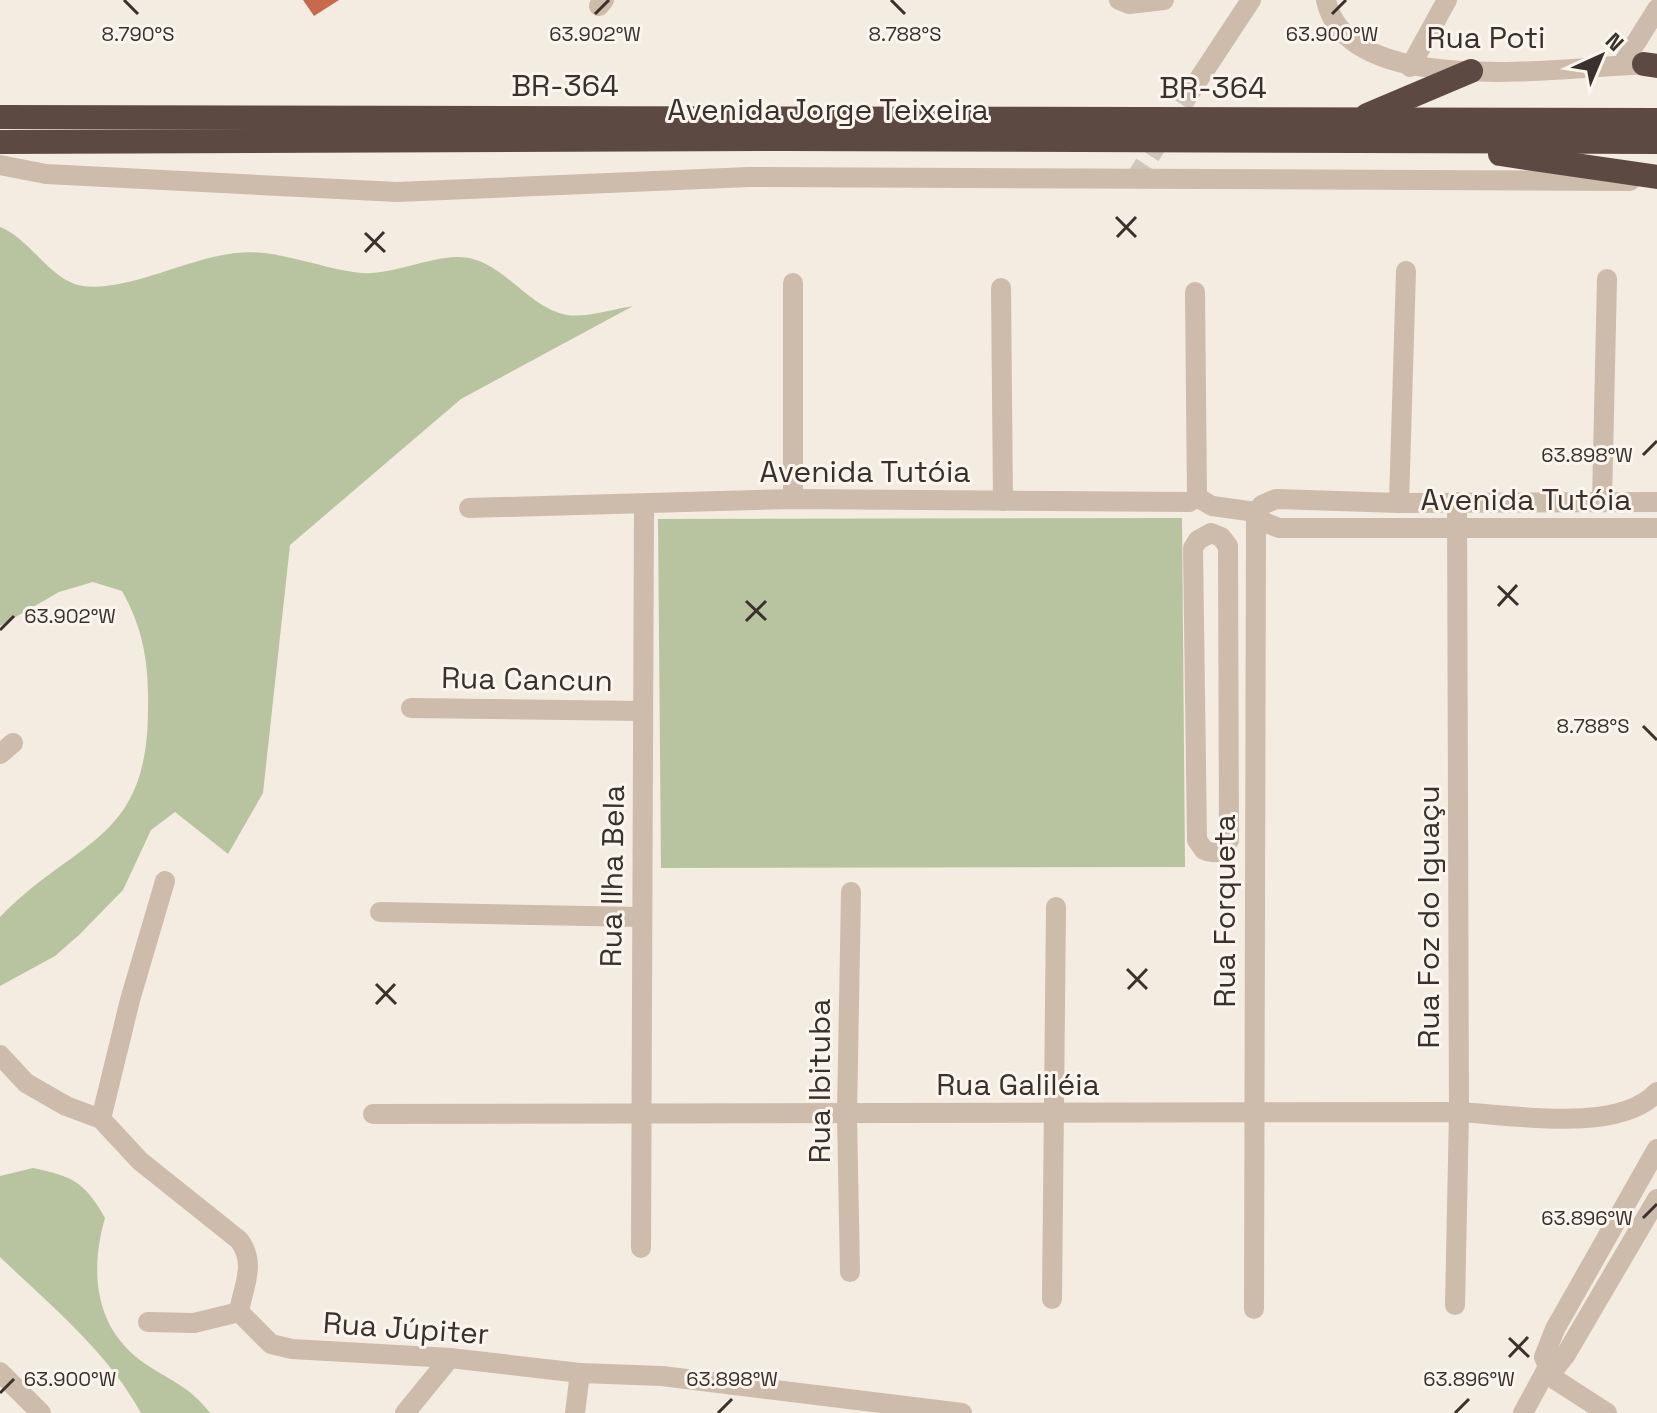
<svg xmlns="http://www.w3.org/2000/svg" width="1657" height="1413" viewBox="0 0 1657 1413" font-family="'Space Grotesk',sans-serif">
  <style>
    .green { fill: #b8c4a0 }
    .building { fill: #c8694b }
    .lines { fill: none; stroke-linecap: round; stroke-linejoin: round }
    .minor-tunnel { stroke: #cfc6bd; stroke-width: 20; stroke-dasharray: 20 10; stroke-linecap: butt }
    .minor { stroke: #cdbbac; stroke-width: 20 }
    .highway { stroke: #5c4a42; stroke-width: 24 }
    .ticks { fill: none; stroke: #3b302b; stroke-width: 3 }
    .labels { text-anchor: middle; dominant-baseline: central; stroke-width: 6; stroke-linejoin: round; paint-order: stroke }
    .street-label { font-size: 30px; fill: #3b302b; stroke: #fbf5ee }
    .ticks-label { font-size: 20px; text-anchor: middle; fill: #3b302b; stroke: #fbf5ee; stroke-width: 6; stroke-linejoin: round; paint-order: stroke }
  </style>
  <rect width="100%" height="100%" fill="#f4ebe1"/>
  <g class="green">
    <path d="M0,227c31,12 50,54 83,59 44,6 105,-28 153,-33 40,-5 85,16 125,20 31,2 64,-15 96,-16 44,-1 68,50 110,58 19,3 46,-6 66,-9l-172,93 -171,146 -27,248 -35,61 -53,-42 -24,18 -28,60 -44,45 -24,21 -55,30v-69c77,-79 148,-75 148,-208 1,-44 -4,-79 -26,-118l-29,-9 -34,10 -59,34z"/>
    <polygon points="1182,518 1185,867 661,868 658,519"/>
    <path d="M33,1168c39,8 52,14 72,50 -16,55 -10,113 42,147 26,17 43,22 63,48h-69c-34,-62 -91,-108 -141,-156v-81z"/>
  </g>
  <polygon class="building" points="303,0 339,0 314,16"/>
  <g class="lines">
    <polyline class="minor-tunnel" points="1134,181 1191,91"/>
    <g class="minor">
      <polyline points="1119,0 1129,4 1164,0"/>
      <path d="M1326,0c23,105 251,64 331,64"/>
      <polyline points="599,6 604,0"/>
      <polyline points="1622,65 1657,9"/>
      <polyline points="1410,67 1447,0"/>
      <polyline points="1191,91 1251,0"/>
      <polyline points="0,165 46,174 397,192 749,177 1630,181"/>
      <polyline points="1001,288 1003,501"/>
      <polyline points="1195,292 1197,497"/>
      <polyline points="1197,497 1212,506 1256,512 1264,522 1279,528 1657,528"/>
      <polyline points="793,499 793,283"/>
      <polyline points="1602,501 1607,279"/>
      <polyline points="1399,503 1406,271"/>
      <polyline points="469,508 793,499 1189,502 1197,497"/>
      <polyline points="1256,512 1262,505 1276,499 1399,503 1657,502"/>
      <path d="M1211,533l10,4 7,9 1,294c-5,12 -14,15 -25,10l-7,-10 -4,-292 5,-8z"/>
      <polyline points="411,708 641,711"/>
      <polyline points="0,754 13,743"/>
      <polyline points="380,912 640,917"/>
      <path d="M0,1055l26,28 40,23 35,13 39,42 99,79c18,24 4,46 0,72l32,32 21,5 158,9 130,15 82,3 300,37"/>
      <path d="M373,1114l1086,-2c53,3 160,22 198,-20"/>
      <polyline points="101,1119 130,1000 165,881"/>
      <polyline points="641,1248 644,504"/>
      <polyline points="850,1272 847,1115 851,892"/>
      <polyline points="1052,1299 1056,907"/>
      <polyline points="1455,1305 1459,1112 1457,502"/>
      <polyline points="1254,1309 1256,512"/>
      <polyline points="148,1322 194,1323 239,1312"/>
      <polyline points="1548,1367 1544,1357 1555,1329 1657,1149"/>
      <polyline points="0,1372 41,1413"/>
      <polyline points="1545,1373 1607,1413"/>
      <polyline points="405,1413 450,1358"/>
      <polyline points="575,1413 580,1373"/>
      <polyline points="1523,1413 1548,1367 1556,1367 1565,1356 1657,1199"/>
    </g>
    <g class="highway">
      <polyline points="1644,64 1657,66"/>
      <polyline points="1367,115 1471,71"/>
      <polyline points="0,117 1657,120"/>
      <polyline points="0,142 783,139 1657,142"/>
      <polyline points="1500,154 1657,177"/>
    </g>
  </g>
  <path class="ticks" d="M124,0l14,14M891,0l14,14M595,14l14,-14M1332,14l14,-14M1116,217l20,20M365,233l20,19M1117,237l19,-20M365,252l19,-20M1643,455l14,-14M1498,586l20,19M746,601l20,19M1498,606l19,-21M746,621l20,-20M0,630l14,-14M1643,726l14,14M1127,969l20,20M376,984l20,20M1128,989l19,-20M376,1004l19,-20M1643,1218l14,-14M1509,1338l20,19M1509,1357l19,-20M0,1393l14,-14M718,1413l14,-14M1455,1413l14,-14"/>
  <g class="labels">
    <g class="street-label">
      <text x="1486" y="37">Rua Poti</text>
      <text x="565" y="85">BR-364</text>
      <text x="1213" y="87">BR-364</text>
      <text x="828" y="109">Avenida Jorge Teixeira</text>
      <text x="865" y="471">Avenida Tutóia</text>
      <text x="1526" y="499">Avenida Tutóia</text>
      <text transform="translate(527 679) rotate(1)">Rua Cancun</text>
      <text transform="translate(612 876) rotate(-89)">Rua Ilha Bela</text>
      <text transform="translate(1224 911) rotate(-90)">Rua Forqueta</text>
      <text transform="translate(1428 917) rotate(-90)">Rua Foz do Iguaçu</text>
      <text transform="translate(819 1081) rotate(-90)">Rua Ibituba</text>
      <text x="1018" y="1084">Rua Galiléia</text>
      <text transform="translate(406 1328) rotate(4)">Rua Júpiter</text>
    </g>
  </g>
  <g class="ticks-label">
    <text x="138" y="41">8.790°S</text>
    <text x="905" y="41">8.788°S</text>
    <text x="595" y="41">63.902°W</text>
    <text x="1332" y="41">63.900°W</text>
    <text x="1587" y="462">63.898°W</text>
    <text x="70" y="623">63.902°W</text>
    <text x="1593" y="733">8.788°S</text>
    <text x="1587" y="1225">63.896°W</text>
    <text x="732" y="1386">63.898°W</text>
    <text x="1469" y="1386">63.896°W</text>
    <text x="70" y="1386">63.900°W</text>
  </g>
  <g transform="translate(1601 56) rotate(44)" stroke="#fbf5ee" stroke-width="6" paint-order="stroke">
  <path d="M0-6L14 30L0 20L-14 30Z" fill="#3b302b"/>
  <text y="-12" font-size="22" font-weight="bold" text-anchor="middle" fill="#3b302b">N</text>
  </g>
</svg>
